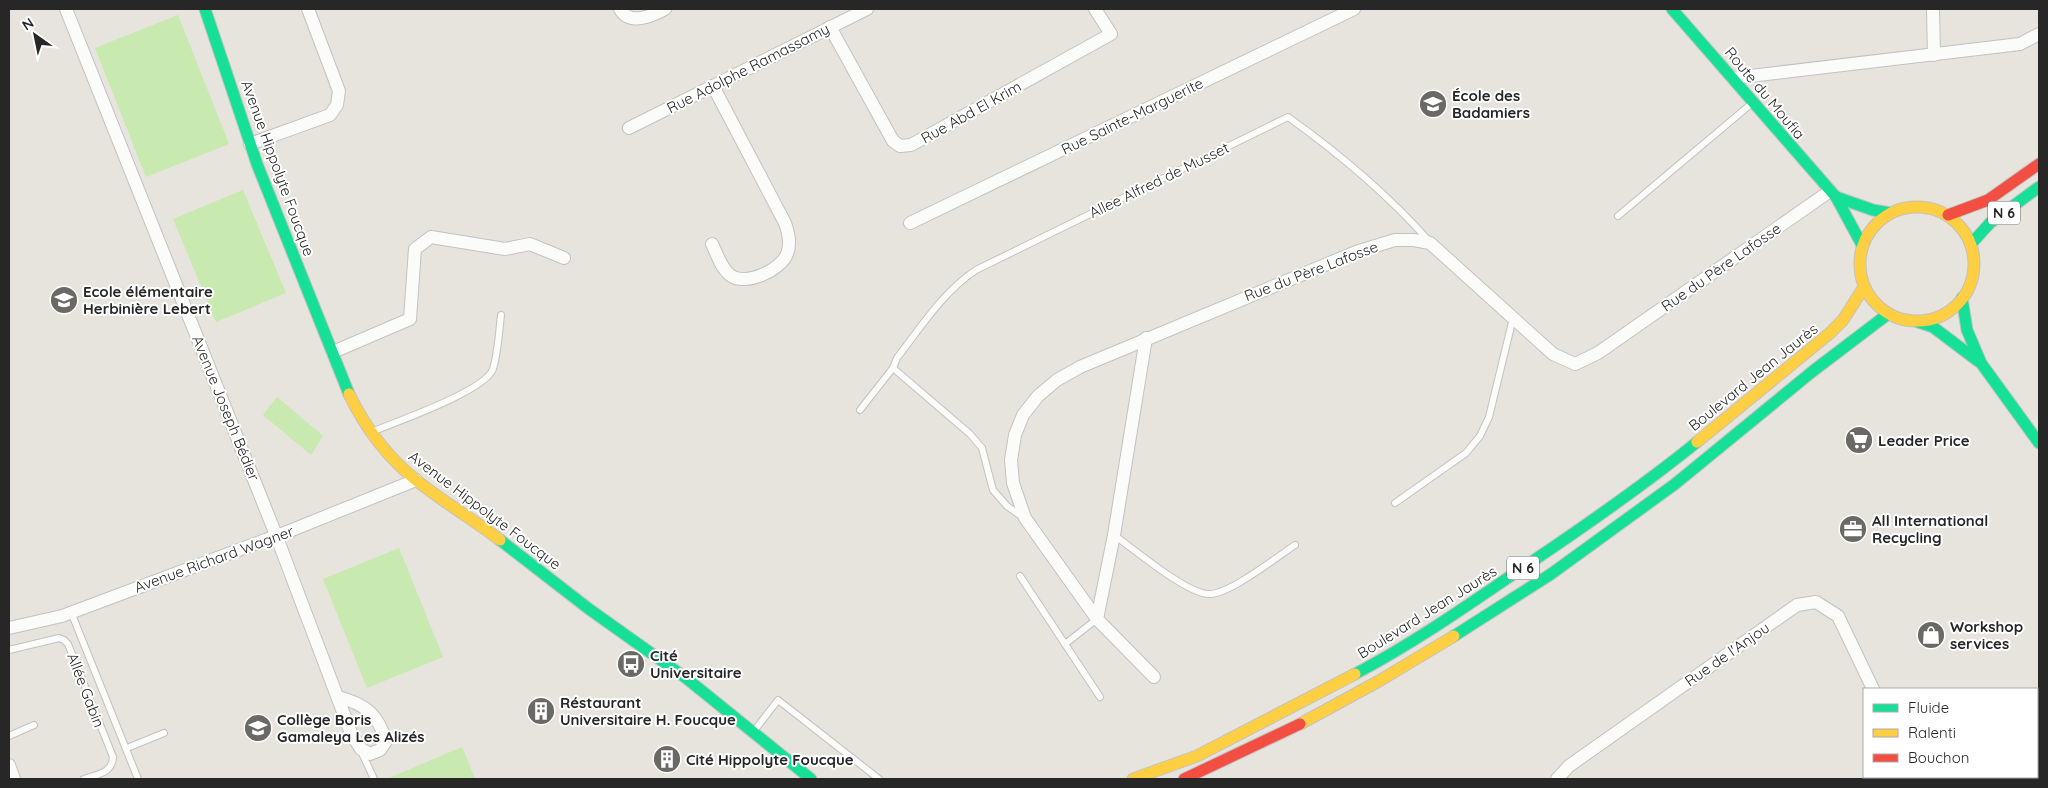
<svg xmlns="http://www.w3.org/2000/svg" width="2048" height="788" viewBox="0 0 2048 788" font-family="Quicksand,sans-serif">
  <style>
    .pitch { fill: #c8e9af }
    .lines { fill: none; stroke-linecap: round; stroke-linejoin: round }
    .lane-casing { stroke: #c3c2c2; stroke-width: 8 }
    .street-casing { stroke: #c3c2c2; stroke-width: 14 }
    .fast-casing { stroke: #c3c2c2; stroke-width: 13 }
    .slow-casing { stroke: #c3c2c2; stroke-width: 13 }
    .jam-casing { stroke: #c3c2c2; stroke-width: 13 }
    .lane { stroke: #fbfbfa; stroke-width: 6 }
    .street { stroke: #fbfbfa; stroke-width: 12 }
    .fast { stroke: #16e098; stroke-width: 11 }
    .slow { stroke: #ffcf43; stroke-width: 11 }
    .jam { stroke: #f24e42; stroke-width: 11 }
    .labels { text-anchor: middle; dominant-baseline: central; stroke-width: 4; stroke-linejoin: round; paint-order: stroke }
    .shield { fill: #fff; stroke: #686868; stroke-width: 1 }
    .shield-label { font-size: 14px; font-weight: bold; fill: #272727 }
    .street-label { font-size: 15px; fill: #272727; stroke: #fff }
    .poi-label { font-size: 15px; font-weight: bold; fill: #272727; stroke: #fff; text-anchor: start }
  </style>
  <rect width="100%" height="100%" fill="#e6e4dc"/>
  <g class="pitch">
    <polygon points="178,15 229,144 146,177 95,48"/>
    <polygon points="243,190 286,293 216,322 173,219"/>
    <polygon points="277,397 323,436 311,455 263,415"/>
    <polygon points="399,548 443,657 367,688 323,579"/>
    <polygon points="462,747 475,779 390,779 389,778"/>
  </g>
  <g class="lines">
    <defs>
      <g id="lane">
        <polyline points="1618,216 1751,104"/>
        <polyline points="893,368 970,434 982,448 993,490 1007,506 1024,518"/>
        <path d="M860,410l33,-42 4,-10c24,-31 46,-66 79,-88l312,-153c49,35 101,79 141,124"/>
        <path d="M374,431c24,-10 111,-40 119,-62 5,-17 6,-37 8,-54"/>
        <polyline points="1395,503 1466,453 1480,436 1489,417 1513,318"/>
        <path d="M1114,535c21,15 72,58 94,59 19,2 69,-37 87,-49"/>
        <polyline points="1020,576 1100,697"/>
        <polyline points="71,612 138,779"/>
        <polyline points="1065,644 1097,619"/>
        <path d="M9,650l50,-12 5,2 4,4 45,113c-1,17 -16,17 -29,22"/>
        <polyline points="754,731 778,700 879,779"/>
        <polyline points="9,736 34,725"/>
        <polyline points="127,748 164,733"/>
        <polyline points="361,751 374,779"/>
      </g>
      <g id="street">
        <path d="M66,9l210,526 75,198 10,16 9,5 10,-4 6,-9c-8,-26 -20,-37 -48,-44"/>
        <path d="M620,9c9,17 32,7 45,0"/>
        <polyline points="1933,9 1934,55"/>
        <polyline points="830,27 893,141 900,146 911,145 1111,34 1095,9"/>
        <polyline points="1733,78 2020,44 2039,34"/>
        <polyline points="629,128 867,9"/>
        <polyline points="250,144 330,115 337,105 339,91 308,9"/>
        <polyline points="910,223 1354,9"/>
        <path d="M712,244c5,10 9,24 18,31 15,12 51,-5 57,-21 4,-10 2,-20 -2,-31l-72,-137"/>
        <polyline points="333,352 410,319 415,249 431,237 505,249 530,244 564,258"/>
        <polyline points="1097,619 1114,535 1146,338"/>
        <polyline points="9,628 62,616 292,530 416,480"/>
        <polyline points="1154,677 1097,619 1025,518 1013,483 1011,460 1015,435 1023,415 1038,396 1057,380 1080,367 1356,252 1395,240 1414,240 1430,243 1553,354 1575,364 1598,353 1830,191"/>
        <polyline points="9,765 14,779"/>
        <polyline points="1915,777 1916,779"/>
        <polyline points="1557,779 1569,766 1797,605 1816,602 1838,616 1873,689"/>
      </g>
      <g id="fast">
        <polyline points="205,9 257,164 349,394"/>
        <polyline points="1672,9 1836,197 1862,245"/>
        <polyline points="1836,197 1873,210 1890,213"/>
        <polyline points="1971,244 1990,223 2039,187"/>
        <polyline points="1962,298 1967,330 1981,363 2039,443"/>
        <polyline points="1918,322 1933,327 1978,361"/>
        <polyline points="500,540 589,609 686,678 811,779"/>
        <polyline points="1454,636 1551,574 1675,484 1813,371 1888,314"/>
        <path d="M1355,674c55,-29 106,-64 157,-99 63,-42 126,-85 185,-133"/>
      </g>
      <g id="slow">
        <circle cx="1917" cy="264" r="57"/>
        <path d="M349,394c16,33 38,63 67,86 27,22 57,39 84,60"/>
        <polyline points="1697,442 1830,333 1843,320 1864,287"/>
        <polyline points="1300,724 1379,681 1454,636"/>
        <polyline points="1133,779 1197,756 1355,674"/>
      </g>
      <g id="jam">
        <polyline points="1948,215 1988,200 2039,164"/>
        <polyline points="1184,779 1300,724"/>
      </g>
    </defs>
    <use href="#lane" class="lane-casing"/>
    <use href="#street" class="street-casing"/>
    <use href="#fast" class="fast-casing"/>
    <use href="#slow" class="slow-casing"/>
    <use href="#jam" class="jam-casing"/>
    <use href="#lane" class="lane"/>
    <use href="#street" class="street"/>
    <use href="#fast" class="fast"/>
    <use href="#slow" class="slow"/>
    <use href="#jam" class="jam"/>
  </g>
  <defs>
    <symbol id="school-disc" viewBox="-11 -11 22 22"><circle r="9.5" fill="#6a6966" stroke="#fff"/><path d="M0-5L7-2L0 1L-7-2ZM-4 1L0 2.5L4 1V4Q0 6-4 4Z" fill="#fff"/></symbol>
    <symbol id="supermarket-disc" viewBox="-11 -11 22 22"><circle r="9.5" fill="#6a6966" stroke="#fff"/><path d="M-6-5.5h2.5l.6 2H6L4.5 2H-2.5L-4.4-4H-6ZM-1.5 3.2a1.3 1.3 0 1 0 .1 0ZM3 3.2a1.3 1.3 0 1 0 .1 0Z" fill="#fff"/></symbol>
    <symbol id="office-disc" viewBox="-11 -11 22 22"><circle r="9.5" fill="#6a6966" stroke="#fff"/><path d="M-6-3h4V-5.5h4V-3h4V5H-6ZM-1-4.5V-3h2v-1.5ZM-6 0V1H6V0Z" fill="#fff"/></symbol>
    <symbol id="shop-disc" viewBox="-11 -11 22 22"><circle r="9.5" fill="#6a6966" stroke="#fff"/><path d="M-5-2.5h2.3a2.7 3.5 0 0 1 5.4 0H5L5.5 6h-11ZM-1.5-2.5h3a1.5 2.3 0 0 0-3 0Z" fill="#fff"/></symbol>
    <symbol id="bus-disc" viewBox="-11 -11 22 22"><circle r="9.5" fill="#6a6966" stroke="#fff"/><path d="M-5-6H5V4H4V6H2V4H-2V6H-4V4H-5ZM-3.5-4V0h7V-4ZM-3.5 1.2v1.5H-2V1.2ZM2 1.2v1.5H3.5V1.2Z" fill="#fff"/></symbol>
    <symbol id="building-disc" viewBox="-11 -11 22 22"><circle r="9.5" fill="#6a6966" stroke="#fff"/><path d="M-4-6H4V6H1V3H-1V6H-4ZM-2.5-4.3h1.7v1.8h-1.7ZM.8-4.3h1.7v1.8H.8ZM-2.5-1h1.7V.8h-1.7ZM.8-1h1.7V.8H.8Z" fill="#fff"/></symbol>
  </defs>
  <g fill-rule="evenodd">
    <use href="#school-disc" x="1417" y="88" width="32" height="32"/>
    <use href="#school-disc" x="48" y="284" width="32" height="32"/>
    <use href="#supermarket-disc" x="1843" y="424" width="32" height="32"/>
    <use href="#office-disc" x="1837" y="513" width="32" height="32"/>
    <use href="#shop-disc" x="1915" y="619" width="32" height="32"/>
    <use href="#bus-disc" x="615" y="648" width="32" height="32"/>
    <use href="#building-disc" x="525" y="695" width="32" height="32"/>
    <use href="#school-disc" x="242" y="712" width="32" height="32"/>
    <use href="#building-disc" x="651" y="743" width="32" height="32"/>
  </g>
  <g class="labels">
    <g class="shield">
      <rect x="1988" y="201.5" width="32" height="23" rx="4"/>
      <rect x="1507" y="556.5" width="32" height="23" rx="4"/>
    </g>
    <g class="shield-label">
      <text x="2004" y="213">N 6</text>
      <text x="1523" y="568">N 6</text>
    </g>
    <g class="street-label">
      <text transform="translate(748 68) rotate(-27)">Rue Adolphe Ramassamy</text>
      <text transform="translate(1765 93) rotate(50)">Route du Moufia</text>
      <text transform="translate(971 112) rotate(-29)">Rue Abd El Krim</text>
      <text transform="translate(1132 116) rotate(-26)">Rue Sainte-Marguerite</text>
      <text transform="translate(278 168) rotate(70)">Avenue Hippolyte Foucque</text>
      <text transform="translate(1159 180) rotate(-26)">Allee Alfred de Musset</text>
      <text transform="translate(1721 267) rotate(-35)">Rue du Père Lafosse</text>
      <text transform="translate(1311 271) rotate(-21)">Rue du Père Lafosse</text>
      <text transform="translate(1753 377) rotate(-39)">Boulevard Jean Jaurès</text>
      <text transform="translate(226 408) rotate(68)">Avenue Joseph Bédier</text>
      <text transform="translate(485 510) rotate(37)">Avenue Hippolyte Foucque</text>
      <text transform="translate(214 559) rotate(-20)">Avenue Richard Wagner</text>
      <text transform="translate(1427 612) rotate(-32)">Boulevard Jean Jaurès</text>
      <text transform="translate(1727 654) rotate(-35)">Rue de l'Anjou</text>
      <text transform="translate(86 690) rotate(69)">Allée Gabin</text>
    </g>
    <g class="poi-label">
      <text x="1452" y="95">École des<tspan x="1452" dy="17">Badamiers</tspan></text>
      <text x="83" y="291">Ecole élémentaire<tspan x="83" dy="17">Herbinière Lebert</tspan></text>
      <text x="1878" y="440">Leader Price</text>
      <text x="1872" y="520">All International<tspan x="1872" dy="17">Recycling</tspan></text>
      <text x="1950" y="626">Workshop<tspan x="1950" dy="17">services</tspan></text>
      <text x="650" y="655">Cité<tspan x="650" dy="17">Universitaire</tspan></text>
      <text x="560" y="702">Réstaurant<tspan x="560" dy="17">Universitaire H. Foucque</tspan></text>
      <text x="277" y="719">Collège Boris<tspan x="277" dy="17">Gamaleya Les Alizés</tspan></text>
      <text x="686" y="759">Cité Hippolyte Foucque</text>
    </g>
  </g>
  <rect width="2048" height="788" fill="none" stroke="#272727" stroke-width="20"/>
  <rect x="1863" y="688" width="175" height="90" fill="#ffffff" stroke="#a9a9a9"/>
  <rect x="1873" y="704" width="25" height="8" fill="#16e098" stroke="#a9a9a9"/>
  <text x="1908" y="713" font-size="15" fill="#272727">Fluide</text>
  <rect x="1873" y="729" width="25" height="8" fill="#ffcf43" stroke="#a9a9a9"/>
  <text x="1908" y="738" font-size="15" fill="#272727">Ralenti</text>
  <rect x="1873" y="754" width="25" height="8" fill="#f24e42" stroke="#a9a9a9"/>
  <text x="1908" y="763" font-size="15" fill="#272727">Bouchon</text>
  <g transform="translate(35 35) rotate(327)" stroke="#ffffff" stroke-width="4" paint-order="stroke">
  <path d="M0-4L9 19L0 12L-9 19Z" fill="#272727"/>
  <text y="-8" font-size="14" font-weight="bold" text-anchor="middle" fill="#272727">N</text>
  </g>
</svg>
